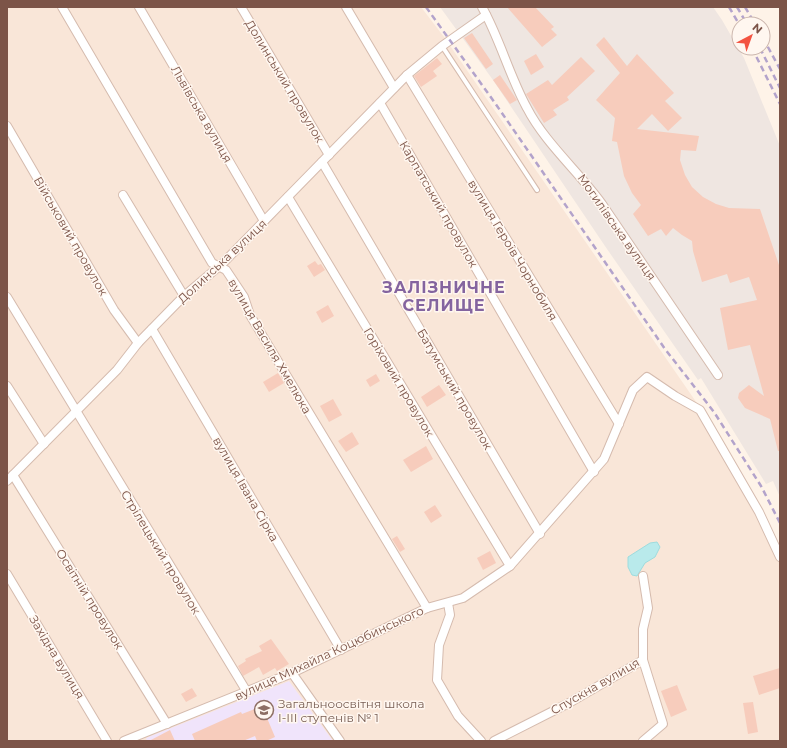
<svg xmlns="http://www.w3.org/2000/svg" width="787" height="748" viewBox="0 0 787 748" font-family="Montserrat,sans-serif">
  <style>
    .residential { fill: #f9e6d8 }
    .industrial { fill: #efe6e1 }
    .education { fill: #f0e4fb }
    .water { fill: #b9eaeb; stroke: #9edcde }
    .building { fill: #f7ccbc }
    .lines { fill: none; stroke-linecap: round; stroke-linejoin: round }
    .lane-casing { stroke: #d5bbae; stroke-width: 6 }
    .street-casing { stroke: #d5bbae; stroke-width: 10 }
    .lane { stroke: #fff; stroke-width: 4 }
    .street { stroke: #fff; stroke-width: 8 }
    .rail { stroke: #b3a3cb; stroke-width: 2.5; stroke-dasharray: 6 4; stroke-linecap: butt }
    .labels { text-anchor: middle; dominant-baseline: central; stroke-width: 3; stroke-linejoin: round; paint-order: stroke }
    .street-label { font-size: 12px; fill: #7c5448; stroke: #fff7f0 }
    .education-label { font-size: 12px; fill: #785e54; stroke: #fff7f0; text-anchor: start }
    .district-label { font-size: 16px; font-weight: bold; letter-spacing: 1px; fill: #84649f; stroke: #fff7f0 }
  </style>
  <rect width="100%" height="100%" fill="#fef3e8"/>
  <polygon class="residential" points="7,7 421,7 444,37 701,409 780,547 780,741 7,741"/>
  <polygon class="industrial" points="440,7 713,7 722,20 744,58 780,146 780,497 773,481 766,484 701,378 698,380 607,249 493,80"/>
  <polygon class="education" points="289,681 333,741 147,741 146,738"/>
  <polygon class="water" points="657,542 660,547 655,557 645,563 637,576 632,575 628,567 628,557 650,543"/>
  <g class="building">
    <polygon points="507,7 535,7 554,27 551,29 557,35 542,47"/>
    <polygon points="472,33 493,64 486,69 464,38"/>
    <polygon points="604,37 627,66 637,54 674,93 665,101 682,118 668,131 652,114 637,129 699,136 696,151 681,150 680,160 685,175 692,187 703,197 716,204 729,208 760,209 780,268 780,451 778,451 770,419 745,408 738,398 739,393 749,385 764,396 750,345 728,350 720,308 757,300 749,277 730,283 727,274 702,282 693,251 692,241 682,235 673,228 666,236 661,229 648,236 633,214 641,205 632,193 624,176 617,142 612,141 615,118 596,100 620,73 596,45"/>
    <polygon points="536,54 544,67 531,75 524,61"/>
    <polygon points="581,57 595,71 567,97 569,100 553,110 557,115 544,123 526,94 548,80 552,85"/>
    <polygon points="437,58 442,64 433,71 437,76 421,87 414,76"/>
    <polygon points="500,75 517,100 510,104 493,80"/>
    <polygon points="315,261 318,265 321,264 325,270 314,277 307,266"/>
    <polygon points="328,305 334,316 322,323 316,312"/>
    <polygon points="278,373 284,383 269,392 263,382"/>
    <polygon points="376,374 380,381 370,387 366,380"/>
    <polygon points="439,385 446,395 427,407 421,397"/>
    <polygon points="333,399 342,415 329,422 320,406"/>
    <polygon points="352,432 359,444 346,452 338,441"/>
    <polygon points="426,446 433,459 411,472 403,460"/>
    <polygon points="435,505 442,516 431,523 424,512"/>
    <polygon points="397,536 405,549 400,552 392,539"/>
    <polygon points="490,551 496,563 483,570 477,558"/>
    <polygon points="271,639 289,664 277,671 275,668 263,675 259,667 243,676 238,666 246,661 245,659 262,651 259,646"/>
    <polygon points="780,668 780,688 759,695 753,676"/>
    <polygon points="677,685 687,710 671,717 661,691"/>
    <polygon points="192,688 197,696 186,702 181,694"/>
    <polygon points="753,702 758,732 748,734 743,703"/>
    <polygon points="262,706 275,737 266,741 257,741 255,736 243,741 195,741 192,734 241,712 242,714"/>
    <polygon points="170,730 175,741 149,741"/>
  </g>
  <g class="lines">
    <defs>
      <polyline id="lane" points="442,46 537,190"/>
      <g id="street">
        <polyline points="62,7 212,263 226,270 244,297 250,315 427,608"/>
        <polyline points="139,7 264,221"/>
        <polyline points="241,7 329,155"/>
        <polyline points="346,7 394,88"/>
        <path d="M482,7c18,32 27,68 45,101 18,35 52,64 75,96l116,171"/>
        <polyline points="407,75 619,424"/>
        <polyline points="380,103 594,472"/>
        <polyline points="7,126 114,310 138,343"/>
        <polyline points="322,162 540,534"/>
        <polyline points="123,195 184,296"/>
        <polyline points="288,197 510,566"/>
        <polyline points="7,297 247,692"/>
        <polyline points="152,329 341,650"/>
        <polyline points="7,386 44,444"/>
        <polyline points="13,475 167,724"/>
        <polyline points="7,481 117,370 138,343 184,296 223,263 407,75 442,46 486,15"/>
        <polyline points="7,574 107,741"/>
        <polyline points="448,603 450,615 439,645 437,680 458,716 481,741"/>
        <polyline points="292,673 340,741"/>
        <polyline points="124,741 292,673 427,608 463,598 510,566 604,459 633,390 647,377 675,396 700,410 759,512 780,557"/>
        <polyline points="494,741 569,703 643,660 643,629 648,608 643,576"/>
        <polyline points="643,741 663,724 643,660"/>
      </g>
    </defs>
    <use href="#lane" class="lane-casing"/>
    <use href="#street" class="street-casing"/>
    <use href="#lane" class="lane"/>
    <use href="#street" class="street"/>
    <g class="rail">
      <polyline points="426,7 495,103 665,349 714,412 761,486 780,523"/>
      <polyline points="729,7 739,24"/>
      <polyline points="737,7 747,24"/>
      <polyline points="745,7 755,24"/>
      <polyline points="763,38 780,69"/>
      <polyline points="752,48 780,104"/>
      <polyline points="760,48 780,88"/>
    </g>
  </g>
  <defs>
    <symbol id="school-ring" viewBox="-11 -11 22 22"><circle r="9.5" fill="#fff7f0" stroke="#8d6e63" stroke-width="1.5"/><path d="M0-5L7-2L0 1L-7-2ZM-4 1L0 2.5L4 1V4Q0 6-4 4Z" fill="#8d6e63"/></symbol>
  </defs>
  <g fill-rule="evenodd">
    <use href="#school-ring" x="253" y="699" width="22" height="22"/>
  </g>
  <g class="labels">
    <g class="street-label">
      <text transform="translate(285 81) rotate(59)">Долинський провулок</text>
      <text transform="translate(202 114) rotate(60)">Львівська вулиця</text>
      <text transform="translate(439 204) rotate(60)">Карпатський провулок</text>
      <text transform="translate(617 227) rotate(55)">Могилівська вулиця</text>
      <text transform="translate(71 236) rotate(60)">Військовий провулок</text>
      <text transform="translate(513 250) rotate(59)">вулиця Героїв Чорнобиля</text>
      <text transform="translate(222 261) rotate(-43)">Долинська вулиця</text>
      <text transform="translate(270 346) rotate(60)">вулиця Василя Хмелюка</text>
      <text transform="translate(399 382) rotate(59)">Горіховий провулок</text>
      <text transform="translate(455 389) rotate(60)">Батумський провулок</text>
      <text transform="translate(246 489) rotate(60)">вулиця Івана Сірка</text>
      <text transform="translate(161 552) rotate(59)">Стрілецький провулок</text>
      <text transform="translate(90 599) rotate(58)">Освітній провулок</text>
      <text transform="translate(329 653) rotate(-25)">вулиця Михайла Коцюбинського</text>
      <text transform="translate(57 657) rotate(59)">Західна вулиця</text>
      <text transform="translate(595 686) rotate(-30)">Спускна вулиця</text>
    </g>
    <g class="education-label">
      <text x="278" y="703">Загальноосвітня школа<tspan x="278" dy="14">І-ІІІ ступенів № 1</tspan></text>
    </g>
    <g class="district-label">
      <text x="444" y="287">ЗАЛІЗНИЧНЕ<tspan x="444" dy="18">СЕЛИЩЕ</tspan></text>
    </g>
  </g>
  <rect width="787" height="748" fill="none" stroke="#7c5448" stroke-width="16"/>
  <g transform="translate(751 36) rotate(41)"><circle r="19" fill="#fff7f0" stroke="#cbb6ad"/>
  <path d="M0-3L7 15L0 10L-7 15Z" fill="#f35341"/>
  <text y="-6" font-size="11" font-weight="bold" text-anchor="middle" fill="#7c5448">N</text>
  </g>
</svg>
